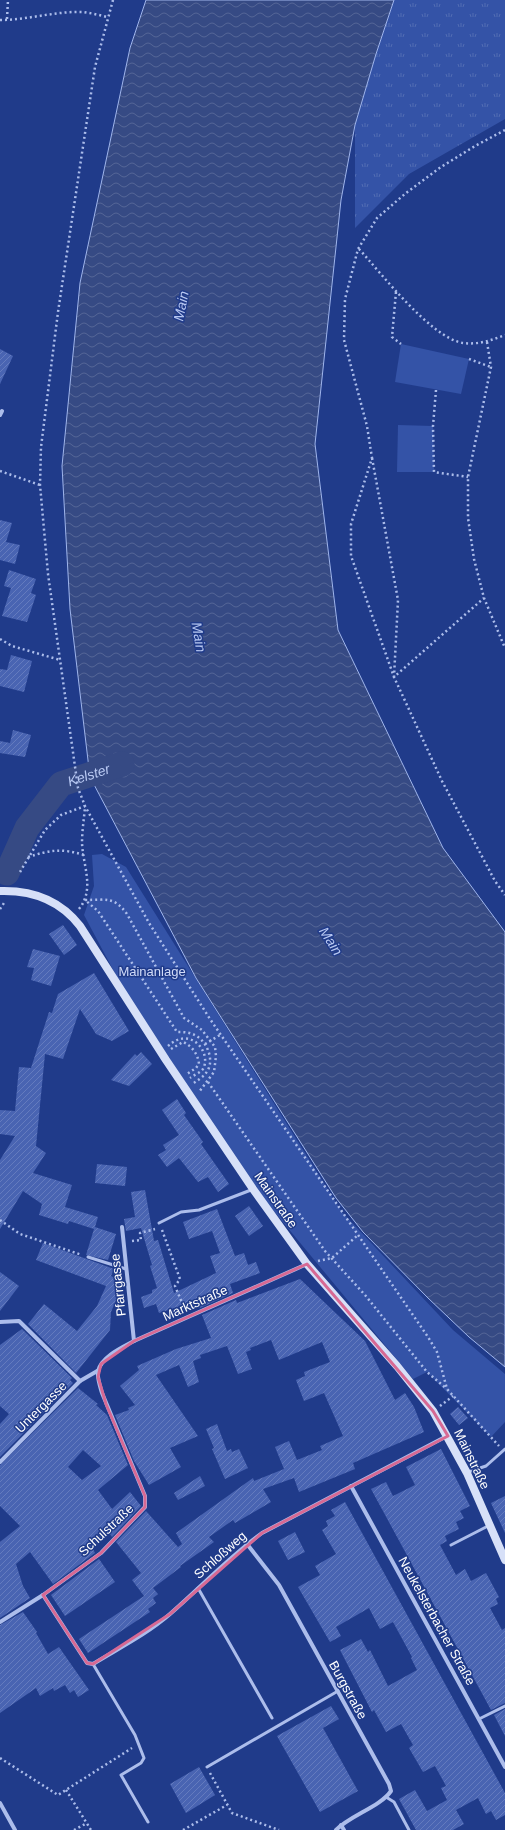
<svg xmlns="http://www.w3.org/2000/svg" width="505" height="1830" viewBox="0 0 505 1830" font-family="Arial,sans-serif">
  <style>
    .grass { fill: url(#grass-tufts) }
    .park { fill: #3453a7 }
    .water { fill: url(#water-waves); stroke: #9fb5ec }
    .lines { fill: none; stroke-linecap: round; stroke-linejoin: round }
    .river { stroke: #364a84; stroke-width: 25 }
    .building { fill: url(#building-hatch); fill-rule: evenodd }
    .path { stroke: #acbdeb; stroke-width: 2.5; stroke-dasharray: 2 3; stroke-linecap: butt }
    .lane { stroke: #acbdeb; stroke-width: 3 }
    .street { stroke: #acbdeb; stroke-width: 4 }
    .secondary { stroke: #d7e0f8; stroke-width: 8 }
    .marked { fill: none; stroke: #d76994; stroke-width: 3; stroke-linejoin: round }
    .labels { text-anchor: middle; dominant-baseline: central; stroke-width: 3; stroke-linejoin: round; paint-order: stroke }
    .park-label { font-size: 13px; fill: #d1dbf8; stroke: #203b8a }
    .street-label { font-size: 13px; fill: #fff; stroke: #203b8a }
    .water-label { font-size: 14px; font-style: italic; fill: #b8c8f2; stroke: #203b8a }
  </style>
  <defs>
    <pattern id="grass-tufts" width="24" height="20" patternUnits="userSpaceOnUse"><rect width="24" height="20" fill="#3453a7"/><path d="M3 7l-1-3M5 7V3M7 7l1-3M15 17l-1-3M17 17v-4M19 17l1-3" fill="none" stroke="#526db4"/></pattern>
    <pattern id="water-waves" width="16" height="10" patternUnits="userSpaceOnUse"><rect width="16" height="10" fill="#364a84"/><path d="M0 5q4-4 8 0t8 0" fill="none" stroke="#546596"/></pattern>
    <pattern id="building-hatch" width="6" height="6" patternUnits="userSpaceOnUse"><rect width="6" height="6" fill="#4964b2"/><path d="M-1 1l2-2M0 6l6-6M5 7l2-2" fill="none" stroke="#647bbe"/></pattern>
  </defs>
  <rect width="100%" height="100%" fill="#203b8a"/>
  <polygon class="grass" points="394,0 505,0 505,119 409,174 355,228 355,125 376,54"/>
  <g class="park">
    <polygon points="401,344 469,359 461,394 395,382"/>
    <polygon points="398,425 433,426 434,472 397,472"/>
    <polygon points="102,854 126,867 342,1212 453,1330 505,1374 505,1422 491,1437 427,1372 413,1379 253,1186 119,981 84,915 94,886 92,855"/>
  </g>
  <polygon class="water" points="146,0 394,0 376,54 355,125 341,200 315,444 338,630 443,848 505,932 505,1367 469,1337 428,1298 363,1232 336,1198 196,978 90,777 70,609 62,466 80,283 130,48"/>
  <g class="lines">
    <path class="river" id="s1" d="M7,873l20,-45 34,-44 61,-20"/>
  </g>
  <g class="building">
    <polygon points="0,349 13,356 0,384"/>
    <polygon points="0,520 12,523 6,542 20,545 15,564 0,560"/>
    <polygon points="9,570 36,579 31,593 36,595 27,622 2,616 11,588 4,586"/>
    <polygon points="11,655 32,661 24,692 0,686 0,669 7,670"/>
    <polygon points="13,730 31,735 25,757 0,753 0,741 10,743"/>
    <polygon points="63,925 77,945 64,955 49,934"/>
    <polygon points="33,949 60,956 51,986 31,980 34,968 27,967"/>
    <polygon points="94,973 129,1031 112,1041 96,1034 80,1009 63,1059 45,1054 36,1146 46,1153 33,1173 72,1185 65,1207 98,1217 95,1227 116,1234 108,1260 86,1255 94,1229 69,1221 68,1224 39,1215 42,1204 23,1191 0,1229 0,1160 15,1136 0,1134 0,1110 15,1111 19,1067 31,1068 49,1012 52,1013 58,994"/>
    <polygon points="141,1052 152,1064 129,1086 111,1080 135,1054 137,1056"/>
    <polygon points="177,1099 186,1113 184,1115 203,1142 201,1144 229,1184 218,1192 208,1177 198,1182 179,1158 167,1167 158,1155 166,1150 163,1145 179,1135 162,1110"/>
    <polygon points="97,1164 127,1167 125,1186 95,1183"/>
    <polygon points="145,1190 154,1241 158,1240 174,1293 216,1273 210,1256 220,1253 212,1231 189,1239 183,1222 217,1209 235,1256 244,1253 248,1265 256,1262 260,1273 230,1284 233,1293 200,1308 197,1301 188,1306 187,1304 159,1313 156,1304 144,1308 141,1297 152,1293 152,1290 157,1288 150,1266 152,1265 141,1228 126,1231 124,1219 135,1217 131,1192"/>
    <polygon points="249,1206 263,1226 249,1236 235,1216"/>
    <polygon points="43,1243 114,1269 111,1276 124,1282 111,1312 110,1330 76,1373 28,1324 44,1304 77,1331 97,1306 106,1286 36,1260"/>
    <polygon points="0,1272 19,1286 0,1311"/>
    <polygon points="300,1279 365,1341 395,1400 405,1393 414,1407 424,1432 353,1463 355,1469 299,1492 294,1478 263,1489 271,1502 235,1523 233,1520 209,1537 214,1542 180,1566 181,1567 153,1588 158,1594 153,1598 156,1603 148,1609 150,1612 88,1653 79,1639 144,1596 132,1580 141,1573 116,1542 146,1511 178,1547 182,1544 176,1533 253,1478 254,1481 284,1469 275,1447 289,1441 297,1460 322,1450 320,1446 343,1436 324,1393 304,1401 296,1380 305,1376 304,1372 330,1362 322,1342 279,1360 271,1340 250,1348 251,1350 246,1352 252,1369 238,1374 227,1346 200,1355 201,1358 193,1361 199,1382 188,1387 179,1365 156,1375 198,1436 170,1448 181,1467 149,1485 134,1461 115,1415 129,1410 128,1408 135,1405 120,1386 139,1370 137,1366 176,1349 211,1338 202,1315 236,1300 237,1303"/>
    <polygon points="22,1329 72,1378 70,1380 73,1383 0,1457 0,1424 9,1414 0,1406 0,1345"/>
    <path d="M78,1388l20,16 -2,1 11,10 21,50 -30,25 14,19 18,-17 11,14 -29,31 -3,-4 -16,16 2,4 -42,31 -23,-32 -14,12 7,22 7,12 -30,20v-76l20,-16 -20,-20v-41zM83,1450l18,16 -19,14 -14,-13z"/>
    <polygon points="458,1407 468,1418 459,1425 450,1414"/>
    <polygon points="217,1424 227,1451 231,1449 232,1452 239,1449 248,1468 225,1479 212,1449 214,1448 206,1429"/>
    <polygon points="441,1449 470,1506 460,1511 464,1518 456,1522 459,1529 445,1536 447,1541 440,1545 456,1575 465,1569 471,1581 486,1573 499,1597 496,1599 498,1604 490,1608 502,1630 505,1628 505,1703 491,1710 371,1489 386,1482 393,1496 415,1485 406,1467"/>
    <polygon points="200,1476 205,1486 178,1500 174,1493"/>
    <polygon points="505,1496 505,1533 491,1503"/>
    <polygon points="345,1502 505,1793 505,1815 496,1820 491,1811 486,1814 478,1798 456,1810 464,1824 453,1830 416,1830 399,1799 415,1790 427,1811 447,1800 441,1788 446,1786 435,1766 423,1772 409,1748 413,1745 401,1724 386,1732 374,1710 372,1712 340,1650 361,1639 368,1652 370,1650 388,1686 417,1670 411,1658 412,1657 393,1622 380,1629 369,1608 336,1627 341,1636 330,1642 298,1587 320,1575 315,1566 336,1554 322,1530 328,1526 326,1521 335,1516 331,1510"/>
    <polygon points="295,1532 305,1552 288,1560 278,1541"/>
    <polygon points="99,1559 115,1582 65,1616 51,1595"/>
    <polygon points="23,1612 37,1632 36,1633 48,1654 59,1647 89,1690 78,1697 74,1690 70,1693 65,1685 54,1691 53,1688 40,1696 36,1688 0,1713 0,1625"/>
    <polygon points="331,1706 339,1719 323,1728 358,1791 320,1812 277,1736"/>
    <polygon points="505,1709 505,1736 494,1715"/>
    <polygon points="199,1767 215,1795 186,1813 170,1784"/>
  </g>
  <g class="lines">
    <g class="path">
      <polyline points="113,0 95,67 58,312 41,447 40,485 48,574 78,788 85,806 149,923 210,1019 428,1337 437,1352 447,1389 499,1446"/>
      <polyline points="7,19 8,0"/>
      <path d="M0,20c28,0 55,-9 83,-8 8,1 16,3 24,5"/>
      <polyline points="505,130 475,146 441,167 406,193 377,218 358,249 345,299 344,340 367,426 372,458 351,524 351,556 394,677 442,781 495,881 505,895"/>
      <path d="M359,249c22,24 72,89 104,94 15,2 29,-3 42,-8"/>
      <polyline points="396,292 392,337 401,344"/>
      <polyline points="487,342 491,367 468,477 468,518 474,559 484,598 505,648"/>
      <polyline points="469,359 491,367"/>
      <polyline points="436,390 433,426 434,472 468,477"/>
      <polyline points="372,458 398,600 394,677 484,598"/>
      <polyline points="0,471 40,485"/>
      <polyline points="0,639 12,646 60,660"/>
      <path d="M28,857c22,-7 34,-9 56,-2"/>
      <polyline points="20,872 45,830 61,815 85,806"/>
      <polyline points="0,909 4,903"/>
      <path d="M79,909c16,-20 4,-43 3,-66 0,-12 2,-24 3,-36"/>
      <polyline points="205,1044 220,1035"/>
      <path d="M168,1046c23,-21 44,7 35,23 -3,4 -9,6 -13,9"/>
      <path d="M171,1049l12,-7c9,4 15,12 16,22l-3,4 -9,6"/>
      <polyline points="208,1082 325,1251 365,1295 427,1372 447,1389"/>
      <path d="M194,1083c4,-3 9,-6 12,-10 9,-11 2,-29 -8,-36 -7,-5 -14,-5 -21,-5l-79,-121 -13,-11c21,0 29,-4 42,14l57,104 18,12 13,17 1,9 -2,16 -15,20"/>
      <polyline points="0,1220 20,1234 82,1255"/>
      <polyline points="162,1230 180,1279 175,1286 185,1310"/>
      <polyline points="132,1241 141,1240 140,1233 155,1229"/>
      <polyline points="318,1261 332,1258 358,1235"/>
      <polyline points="440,1406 453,1396"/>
      <polyline points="0,1758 58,1795 132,1748"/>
      <polyline points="210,1773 232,1813 279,1830"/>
      <polyline points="66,1790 91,1830"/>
      <polyline points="74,1830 87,1823"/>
      <polyline points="183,1830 227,1805"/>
    </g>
    <g class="lane">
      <polyline points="159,1223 181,1212 199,1210 251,1190"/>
      <polyline points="88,1257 126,1269"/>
      <polyline points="468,1472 486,1466 505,1449"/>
      <polyline points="451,1545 488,1526"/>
      <polyline points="198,1588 272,1718"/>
      <polyline points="93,1664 135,1735 144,1758 141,1763 121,1775 148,1822"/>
      <polyline points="479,1719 505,1706"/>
      <polyline points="207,1767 338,1691"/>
      <polyline points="386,1797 394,1802 409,1830"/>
    </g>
    <g class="street">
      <polyline points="0,415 2,411"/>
      <polyline points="122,1227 134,1341"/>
      <polyline points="0,1322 19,1321 80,1381"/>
      <polyline points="0,1462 80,1381 99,1370"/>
      <polyline points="351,1486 505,1767"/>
      <path d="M247,1544l32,41 110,199 2,7c-11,16 -40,24 -55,39"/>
      <path d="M43,1595l44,68 6,1c26,-16 54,-30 77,-50 31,-27 59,-57 92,-81l185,-97"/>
      <path d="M0,1622l43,-27 58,-42 44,-46v-11l-43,-103c-2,-7 -5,-15 -4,-22 4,-15 25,-24 36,-30l173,-77"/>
      <polyline points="0,1803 15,1830"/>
      <polyline points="341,1825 344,1830"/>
    </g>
    <path class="secondary" d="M0,891c33,-1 60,9 80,35l86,134 87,129 54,75 90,102 36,45 34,62 38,87"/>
  </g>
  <path class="marked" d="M307,1264l126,147 15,25 -186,97 -92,81 -77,50 -6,-1 -44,-68 58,-42 44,-46v-11l-39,-92 -8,-27 3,-13 33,-23z"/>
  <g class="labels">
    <g class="park-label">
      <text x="152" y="971">Mainanlage</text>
    </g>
    <g class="street-label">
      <text transform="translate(276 1200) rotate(55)">Mainstraße</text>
      <text transform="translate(118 1285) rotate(-96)">Pfarrgasse</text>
      <text transform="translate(195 1303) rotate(-24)">Marktstraße</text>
      <text transform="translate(41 1407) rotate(-45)">Untergasse</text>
      <text transform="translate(472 1459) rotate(64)">Mainstraße</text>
      <text transform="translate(106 1530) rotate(-43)">Schulstraße</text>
      <text transform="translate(220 1555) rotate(-41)">Schloßweg</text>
      <text transform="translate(437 1621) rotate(61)">Neukelsterbacher Straße</text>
      <text transform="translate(348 1690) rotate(61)">Burgstraße</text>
    </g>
    <g class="water-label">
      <text transform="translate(181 306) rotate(-79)">Main</text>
      <text transform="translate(199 637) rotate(80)">Main</text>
      <text stroke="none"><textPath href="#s1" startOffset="134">Kelster</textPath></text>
      <text transform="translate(331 941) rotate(57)">Main</text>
    </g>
  </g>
</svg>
